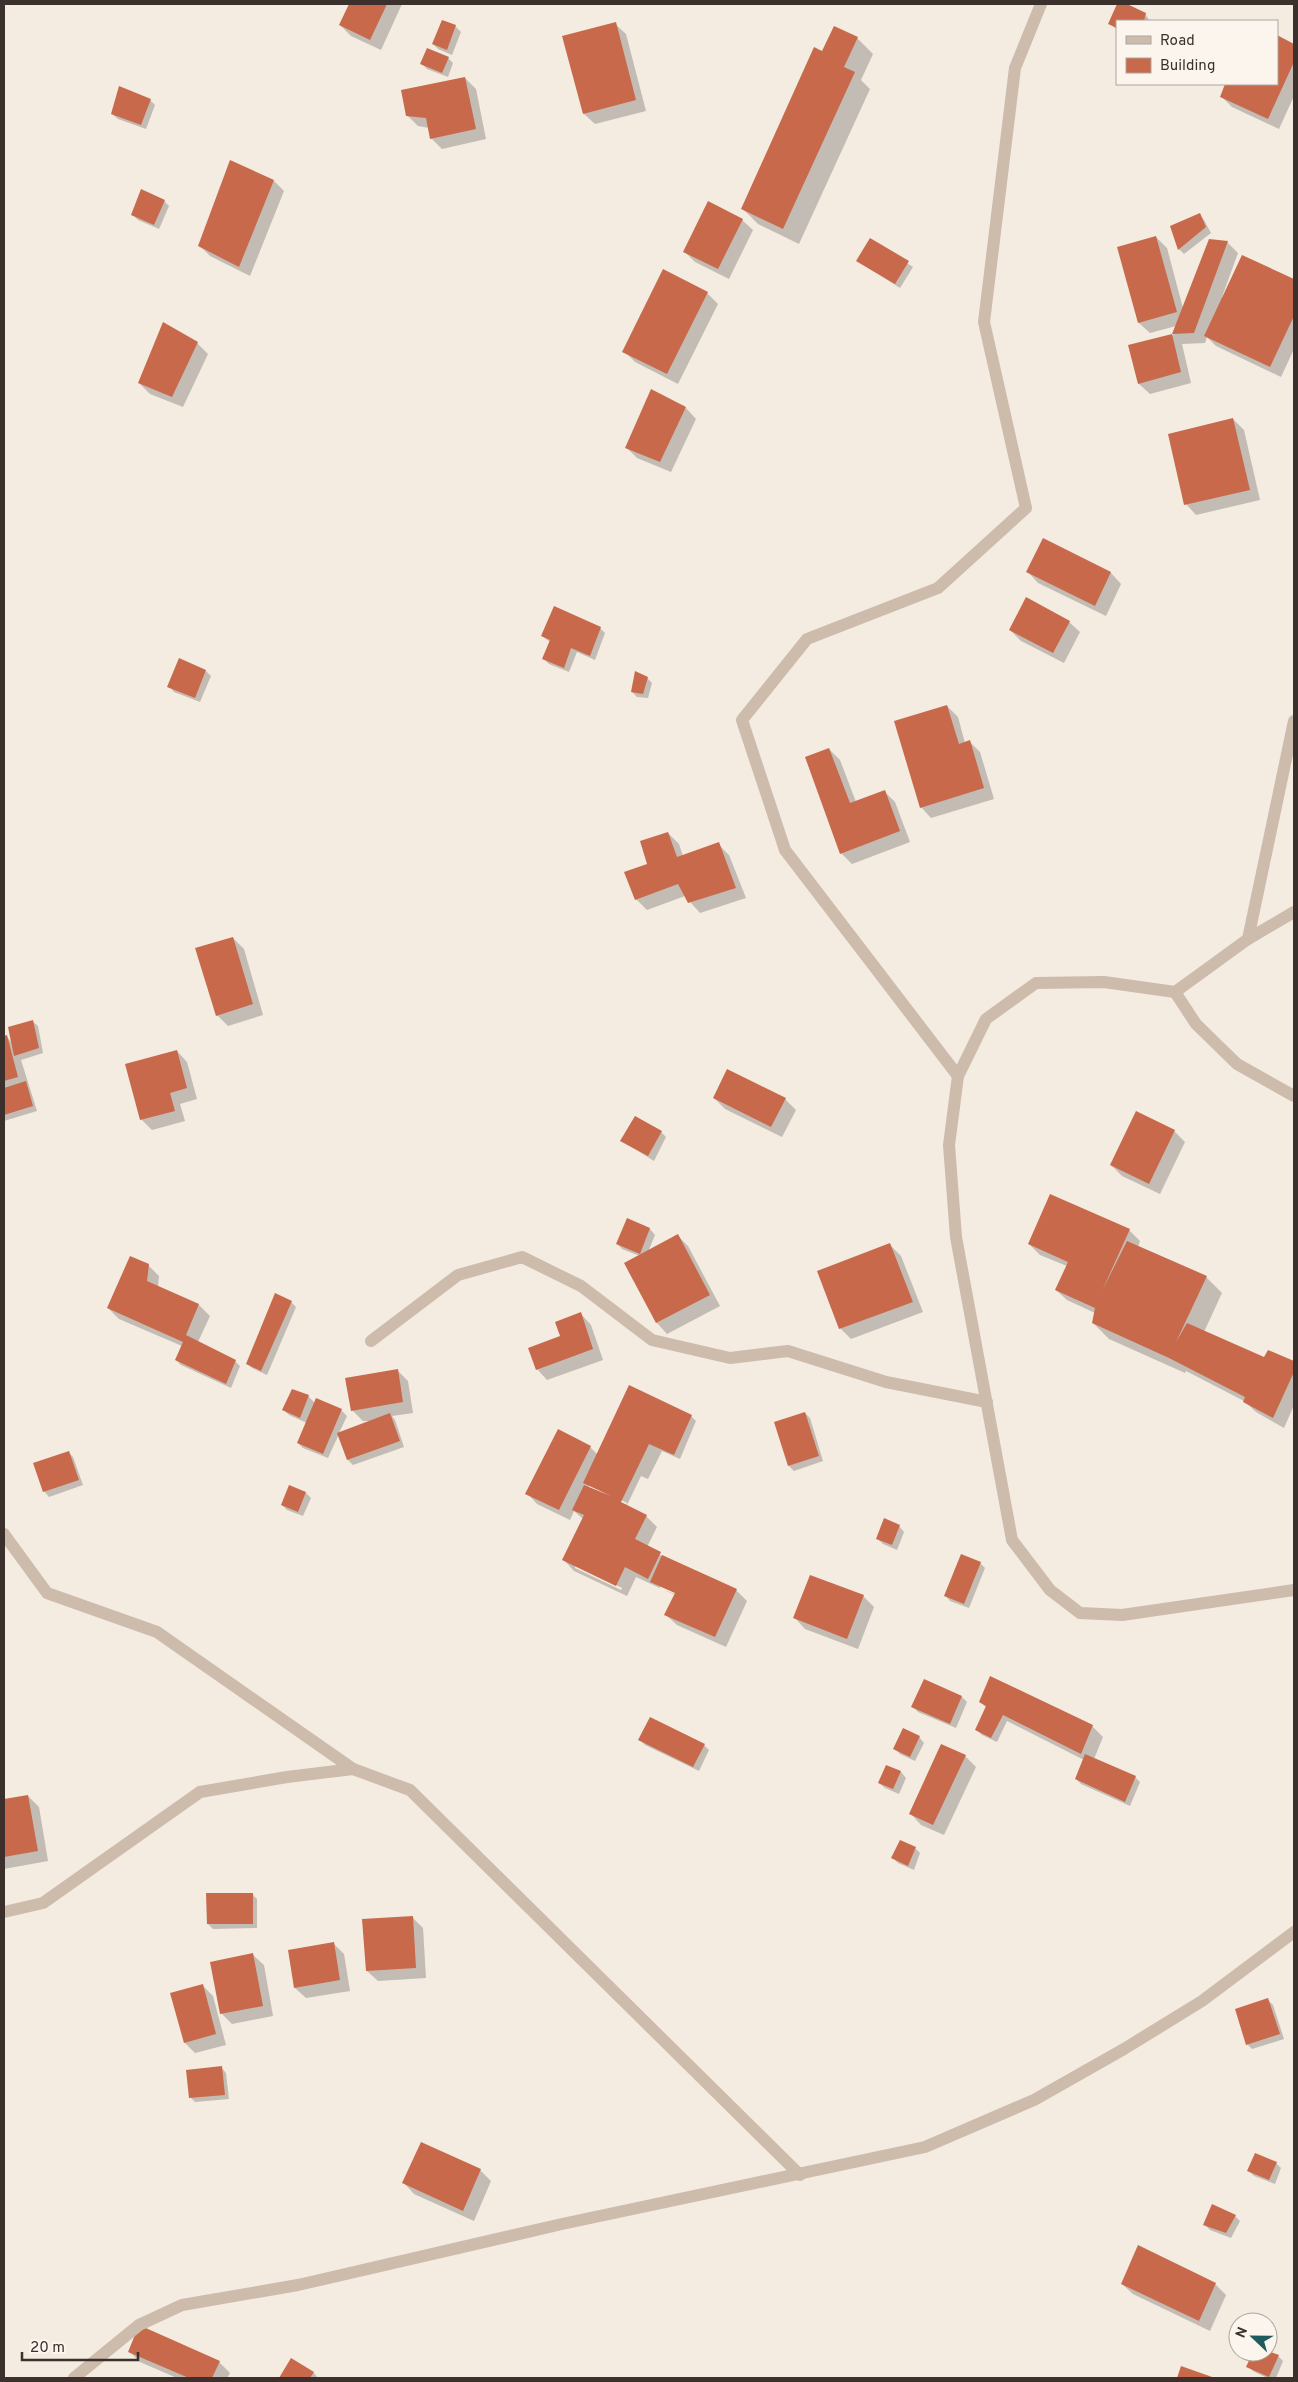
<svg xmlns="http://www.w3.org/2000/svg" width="1298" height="2382" viewBox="0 0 1298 2382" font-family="Overpass,sans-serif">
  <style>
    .shadow { fill: #0003; fill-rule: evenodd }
    .building { fill: #c8694b }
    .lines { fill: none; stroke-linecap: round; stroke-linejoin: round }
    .street { stroke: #cdbbac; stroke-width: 12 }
  </style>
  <rect width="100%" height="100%" fill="#f4ebe1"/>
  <g class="shadow">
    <polygon points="350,4 402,4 381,50 351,36 340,25"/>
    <polygon points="1119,4 1124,4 1145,14 1150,21 1117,21 1117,29 1115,28 1109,23"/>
    <polygon points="615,24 626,34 646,111 595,124 584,114"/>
    <polygon points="455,26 461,32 452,55 438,49 433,44"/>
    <polygon points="1277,37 1294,45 1294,96 1279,129 1232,107 1221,96 1227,84 1277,84"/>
    <polygon points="857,38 873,54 861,80 870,89 799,244 758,224 742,208 823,53"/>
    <polygon points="448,58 453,63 448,77 427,69 422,64"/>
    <polygon points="465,78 476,89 486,139 442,149 431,138 429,128 418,126 407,115"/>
    <polygon points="150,100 155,105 146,129 118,119 112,114"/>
    <polygon points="274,181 284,191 250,276 210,256 199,245"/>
    <polygon points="164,201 169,206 159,229 138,220 133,215"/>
    <polygon points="1199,214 1204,220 1211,233 1184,254 1179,249"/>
    <polygon points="742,220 753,230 729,279 695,262 684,251"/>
    <polygon points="1156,237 1167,248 1183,308 1227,242 1238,253 1222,297 1224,297 1243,257 1294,280 1294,349 1281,377 1216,346 1207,337 1205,343 1182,344 1191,383 1150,394 1139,384 1130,346 1173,335 1176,326 1150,333 1139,323"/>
    <polygon points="870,239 913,267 900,288 857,261"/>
    <polygon points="707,293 718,304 678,384 635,362 624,351"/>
    <polygon points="197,343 208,354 183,407 150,394 139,383"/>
    <polygon points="686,408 696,419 671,472 637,458 627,448"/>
    <polygon points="1233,419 1244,430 1260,500 1196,515 1186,504"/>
    <polygon points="1044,540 1111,573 1121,584 1106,616 1038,583 1028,572"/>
    <polygon points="1069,622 1080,632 1064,663 1021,641 1010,630"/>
    <polygon points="600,628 605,633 595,660 577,652 569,672 549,664 544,659 550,642 542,636"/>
    <polygon points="206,671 211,676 200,702 174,692 169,686"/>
    <polygon points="647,678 652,683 648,698 637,697 632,692"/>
    <polygon points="947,706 958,717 965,743 970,742 980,752 994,799 931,818 921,807"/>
    <polygon points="829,749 840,760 856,802 884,791 895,802 910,842 852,864 841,853"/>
    <polygon points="668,833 679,844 683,856 718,844 729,855 746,898 700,913 685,896 647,910 636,899 649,865"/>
    <polygon points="233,938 244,949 263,1015 228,1026 217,1015"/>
    <polygon points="32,1021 38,1026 43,1053 21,1060 37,1111 4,1121 4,1037 7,1037 12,1043"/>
    <polygon points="177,1051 187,1062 197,1099 180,1104 185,1121 152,1130 141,1119"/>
    <polygon points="714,1098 785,1099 796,1110 782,1137 725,1109"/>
    <polygon points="1174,1131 1185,1142 1160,1194 1122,1176 1111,1165"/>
    <polygon points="661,1132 666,1137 654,1161 622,1141"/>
    <polygon points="1050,1196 1129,1230 1140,1241 1138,1247 1206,1277 1222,1293 1204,1332 1264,1358 1268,1352 1294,1362 1294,1405 1284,1428 1256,1412 1244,1401 1186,1371 1185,1373 1109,1339 1093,1323 1095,1313 1067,1300 1056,1290 1067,1266 1040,1255 1029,1244"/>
    <polygon points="627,1220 650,1229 655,1235 648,1252 678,1236 688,1246 720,1306 667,1334 657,1323 625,1264 640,1256 622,1249 617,1243"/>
    <polygon points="890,1245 901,1256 923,1312 851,1339 840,1328"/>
    <polygon points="148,1265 159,1276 158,1287 199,1305 210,1316 198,1342 235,1361 240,1366 231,1388 181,1365 176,1360 182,1346 119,1319 108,1308"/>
    <polygon points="291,1302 296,1307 267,1375 252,1368 247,1363"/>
    <polygon points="581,1314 591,1325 603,1360 547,1380 537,1369"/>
    <polygon points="397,1370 408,1381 413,1413 392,1416 395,1420 404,1447 353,1465 348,1460 339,1434 328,1458 303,1448 298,1443 307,1423 289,1415 284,1410 308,1396 315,1403 317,1400 342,1411 347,1416 339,1433 373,1421 363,1421 352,1410"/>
    <polygon points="805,1413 810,1418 823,1461 794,1471 789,1466"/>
    <path d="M691,1416l5,5 -16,38 -18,-8 -14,28 -7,-3 -15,31 20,9 11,11 -10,20 17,10 72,33 11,11 -21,46 -49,-22 -11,-10 9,-20 -39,-18 -9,19 -53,-25 -10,-11 19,-41 -9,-8 -4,9 -33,-16 -10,-11 63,-46 8,8zM589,1484l38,19 -1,3 -37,-19zM575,1565l47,23 -1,2 -46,-22zM661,1586l20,8 -1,2 -21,-8z"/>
    <polygon points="68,1452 73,1457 83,1485 49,1497 44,1491"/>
    <polygon points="306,1493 311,1498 303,1516 287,1510 282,1505"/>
    <polygon points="899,1526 904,1532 897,1550 883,1544 878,1539"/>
    <polygon points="980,1563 985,1568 969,1608 950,1601 945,1595"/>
    <polygon points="863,1596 874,1607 858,1649 805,1629 795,1618"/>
    <polygon points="925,1681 962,1697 967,1702 956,1728 918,1712 913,1707"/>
    <polygon points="980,1702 1092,1726 1103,1737 1094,1759 1135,1777 1140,1782 1130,1806 1081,1784 1076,1779 1084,1760 1007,1721 997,1742 982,1735 977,1730 987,1708"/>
    <polygon points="919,1737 924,1743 915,1761 900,1754 895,1749"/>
    <polygon points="640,1740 704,1745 709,1750 699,1771 645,1745"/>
    <polygon points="965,1756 976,1767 944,1835 921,1825 911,1814"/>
    <polygon points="887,1767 901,1772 906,1778 899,1794 885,1788 879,1783"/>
    <polygon points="28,1796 39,1807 48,1861 4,1869 4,1800"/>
    <polygon points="915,1848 920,1853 914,1870 898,1863 893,1858"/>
    <polygon points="252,1894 257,1899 257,1928 213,1929 208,1924"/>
    <polygon points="412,1917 423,1928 426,1978 378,1981 367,1971"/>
    <polygon points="333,1943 344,1954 350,1991 306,1998 295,1988"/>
    <polygon points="253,1955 264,1965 273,2016 232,2024 221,2013"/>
    <polygon points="202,1985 213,1996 226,2045 195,2053 185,2043"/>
    <polygon points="1268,2000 1273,2005 1284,2039 1252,2049 1247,2044"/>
    <polygon points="221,2067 226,2073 229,2099 195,2102 190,2097"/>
    <polygon points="1276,2163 1281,2168 1275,2184 1254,2176 1249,2171"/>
    <polygon points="480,2170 491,2181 474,2221 414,2194 404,2183"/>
    <polygon points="1235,2216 1240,2221 1231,2238 1210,2230 1205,2225"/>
    <polygon points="1139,2247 1216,2285 1226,2295 1210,2331 1133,2294 1122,2284"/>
    <polygon points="129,2351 219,2362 230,2373 227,2378 177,2378 140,2362"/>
    <polygon points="1278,2356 1283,2361 1276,2378 1267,2378 1253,2371 1248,2366"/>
    <polygon points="292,2359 314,2373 318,2378 281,2378"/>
  </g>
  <g class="building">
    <polygon points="349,4 387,4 370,40 339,25"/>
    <polygon points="1117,4 1127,4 1146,13 1144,21 1117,21 1117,28 1108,24"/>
    <polygon points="442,20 456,25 447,50 432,44"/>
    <polygon points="616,22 636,100 583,114 562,36"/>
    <polygon points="834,26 858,37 844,67 855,72 783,229 741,209 814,47 822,51"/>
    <polygon points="1277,35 1294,44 1294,62 1268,119 1220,97 1225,84 1277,84"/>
    <polygon points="427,48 449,57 442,73 420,64"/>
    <polygon points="465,77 476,129 430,139 426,118 406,116 401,90"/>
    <polygon points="119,86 151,99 141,125 111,114"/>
    <polygon points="230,160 274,180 239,267 198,246"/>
    <polygon points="141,189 165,200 154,225 131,215"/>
    <polygon points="708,201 743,219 718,269 683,252"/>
    <polygon points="1200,213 1206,227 1178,250 1170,226"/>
    <polygon points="1156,236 1177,312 1138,323 1117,247"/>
    <polygon points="870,238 909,261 895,284 856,261"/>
    <polygon points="1209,239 1228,241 1194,333 1172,334 1181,372 1138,384 1128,345 1172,334"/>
    <polygon points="1242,255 1294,279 1294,316 1270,367 1204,336"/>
    <polygon points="663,269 708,292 667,374 622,352"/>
    <polygon points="163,322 198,342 172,397 138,383"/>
    <polygon points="651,389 686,407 660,462 625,448"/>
    <polygon points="1233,418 1250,490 1184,505 1168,434"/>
    <polygon points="1043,538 1111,572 1095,606 1026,572"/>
    <polygon points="1026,597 1070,621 1053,653 1009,630"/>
    <polygon points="554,606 601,627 590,656 571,648 564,668 542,659 550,640 541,636"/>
    <polygon points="179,658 206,670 195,698 167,687"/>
    <polygon points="635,671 648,677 643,694 631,692"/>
    <polygon points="947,705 959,744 970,740 984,788 920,808 894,721"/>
    <polygon points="829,748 850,803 885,790 900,831 840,854 805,757"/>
    <polygon points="668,832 677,857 719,842 736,888 688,903 678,884 635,900 624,872 647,864 640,841"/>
    <polygon points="233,937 253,1004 216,1016 195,948"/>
    <polygon points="33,1020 39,1048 14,1056 8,1027"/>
    <polygon points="7,1035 18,1077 4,1081 4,1036"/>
    <polygon points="177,1050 187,1088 170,1093 175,1111 140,1120 125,1064"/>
    <polygon points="727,1069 786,1098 771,1127 713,1098"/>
    <polygon points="26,1081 33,1106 4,1115 4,1088"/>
    <polygon points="1136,1111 1175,1130 1149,1184 1110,1165"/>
    <polygon points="635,1116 662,1131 648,1156 620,1141"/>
    <polygon points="1050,1194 1130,1229 1102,1291 1127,1241 1207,1276 1176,1342 1187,1323 1264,1357 1268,1350 1294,1361 1294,1372 1273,1418 1243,1402 1245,1397 1169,1358 1092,1323 1095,1308 1055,1290 1068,1262 1028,1244"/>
    <polygon points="627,1218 650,1228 640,1254 616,1244"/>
    <polygon points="678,1234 710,1295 656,1323 624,1263"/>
    <polygon points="890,1243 913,1302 839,1329 817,1271"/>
    <polygon points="130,1256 149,1264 147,1281 199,1304 186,1335 236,1360 226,1384 175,1360 183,1342 107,1308"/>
    <polygon points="275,1293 292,1301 261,1371 246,1364"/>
    <polygon points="581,1312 593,1349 536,1370 528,1348 560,1336 555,1322"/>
    <polygon points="398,1369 403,1402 351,1411 345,1378"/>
    <polygon points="629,1385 692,1415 674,1455 649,1444 621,1502 647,1515 635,1539 661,1552 648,1579 625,1567 616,1586 562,1560 584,1515 572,1510 584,1485 611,1496 583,1483"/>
    <polygon points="292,1389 309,1395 300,1418 282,1410"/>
    <polygon points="316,1398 342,1409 323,1454 297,1443"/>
    <polygon points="805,1412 819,1456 788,1466 774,1422"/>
    <polygon points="390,1413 400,1441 347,1460 337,1433"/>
    <polygon points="558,1429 591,1446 559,1510 525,1494"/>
    <polygon points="69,1451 79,1480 43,1492 33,1463"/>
    <polygon points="289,1485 306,1492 298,1512 281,1505"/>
    <polygon points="884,1518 900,1525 892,1545 876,1539"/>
    <polygon points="961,1554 981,1562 964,1604 944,1596"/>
    <polygon points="662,1555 737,1589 715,1637 664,1615 675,1593 650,1582"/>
    <polygon points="810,1575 864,1595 847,1639 793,1618"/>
    <polygon points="990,1676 1093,1725 1081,1754 1003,1715 991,1738 975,1730 986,1706 979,1702"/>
    <polygon points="924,1679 962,1696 950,1724 911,1707"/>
    <polygon points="650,1717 705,1744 693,1767 638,1740"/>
    <polygon points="903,1728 920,1736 910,1757 893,1749"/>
    <polygon points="941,1744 966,1755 933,1825 909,1814"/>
    <polygon points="1085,1754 1136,1776 1125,1802 1075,1779"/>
    <polygon points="886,1765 901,1771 893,1789 878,1783"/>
    <polygon points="28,1795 38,1851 4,1857 4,1799"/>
    <polygon points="900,1840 916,1847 908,1866 891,1858"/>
    <polygon points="206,1893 253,1893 253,1924 207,1924"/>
    <polygon points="413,1916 416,1968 366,1971 362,1919"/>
    <polygon points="334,1942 340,1980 294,1988 288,1950"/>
    <polygon points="253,1953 263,2006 220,2014 210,1962"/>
    <polygon points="203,1984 216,2034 184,2043 170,1993"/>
    <polygon points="1268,1998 1280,2034 1246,2045 1235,2009"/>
    <polygon points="222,2066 225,2095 189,2098 186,2070"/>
    <polygon points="421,2142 481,2169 463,2211 402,2183"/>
    <polygon points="1255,2153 1277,2162 1269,2180 1247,2171"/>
    <polygon points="1212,2204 1236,2215 1226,2233 1203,2225"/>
    <polygon points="1138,2245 1216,2283 1199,2321 1121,2284"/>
    <polygon points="139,2325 220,2361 212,2378 189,2378 128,2352"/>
    <polygon points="1268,2351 1279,2355 1269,2377 1246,2367 1253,2352"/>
    <polygon points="291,2358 314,2372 310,2378 279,2378"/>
    <polygon points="1181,2366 1215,2378 1177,2378"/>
  </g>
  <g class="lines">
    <g class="street">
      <polyline points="1294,912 1248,939 1175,992 1104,982 1036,983 986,1019 958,1076 949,1145 956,1237 1012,1540 1050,1590 1080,1613 1122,1615 1294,1590"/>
      <polyline points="1248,939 1294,721"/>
      <polyline points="1175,992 1196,1024 1237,1064 1294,1096"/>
      <polyline points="958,1076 785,850 742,720 807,639 938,588 1026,508 984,322 1015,68 1041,4"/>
      <polyline points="371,1341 458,1275 522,1257 581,1286 652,1340 730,1358 788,1351 886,1382 987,1402"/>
      <polyline points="4,1534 47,1593 157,1632 353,1769"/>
      <polyline points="4,1912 43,1903 200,1792 287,1777 353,1769 410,1790 800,2175"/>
      <polyline points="74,2378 139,2325 182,2305 298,2285 562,2224 925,2147 1034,2100 1124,2049 1202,2001 1294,1932"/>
    </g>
  </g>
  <rect width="1298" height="2382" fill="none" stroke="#3b302b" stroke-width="10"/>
  <rect x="1116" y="20" width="162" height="65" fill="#fbf5ee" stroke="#aea6a0"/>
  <rect x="1126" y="36" width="25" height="8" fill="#cdbbac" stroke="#aea6a0"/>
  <text x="1160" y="45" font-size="15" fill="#3b302b">Road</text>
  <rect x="1126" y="58" width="25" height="15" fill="#c8694b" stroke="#aea6a0"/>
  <text x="1160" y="70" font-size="15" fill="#3b302b">Building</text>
  <g transform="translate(1253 2337) rotate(292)"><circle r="24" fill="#fbf5ee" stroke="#aea6a0"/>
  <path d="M0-4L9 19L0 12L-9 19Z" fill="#1f5a5e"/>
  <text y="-8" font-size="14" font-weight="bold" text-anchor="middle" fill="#3b302b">N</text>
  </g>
  <path d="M22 2352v8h116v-8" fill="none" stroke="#3b302b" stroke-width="2.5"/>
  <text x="30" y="2352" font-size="15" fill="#3b302b" stroke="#fbf5ee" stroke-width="4" paint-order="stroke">20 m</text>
</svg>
